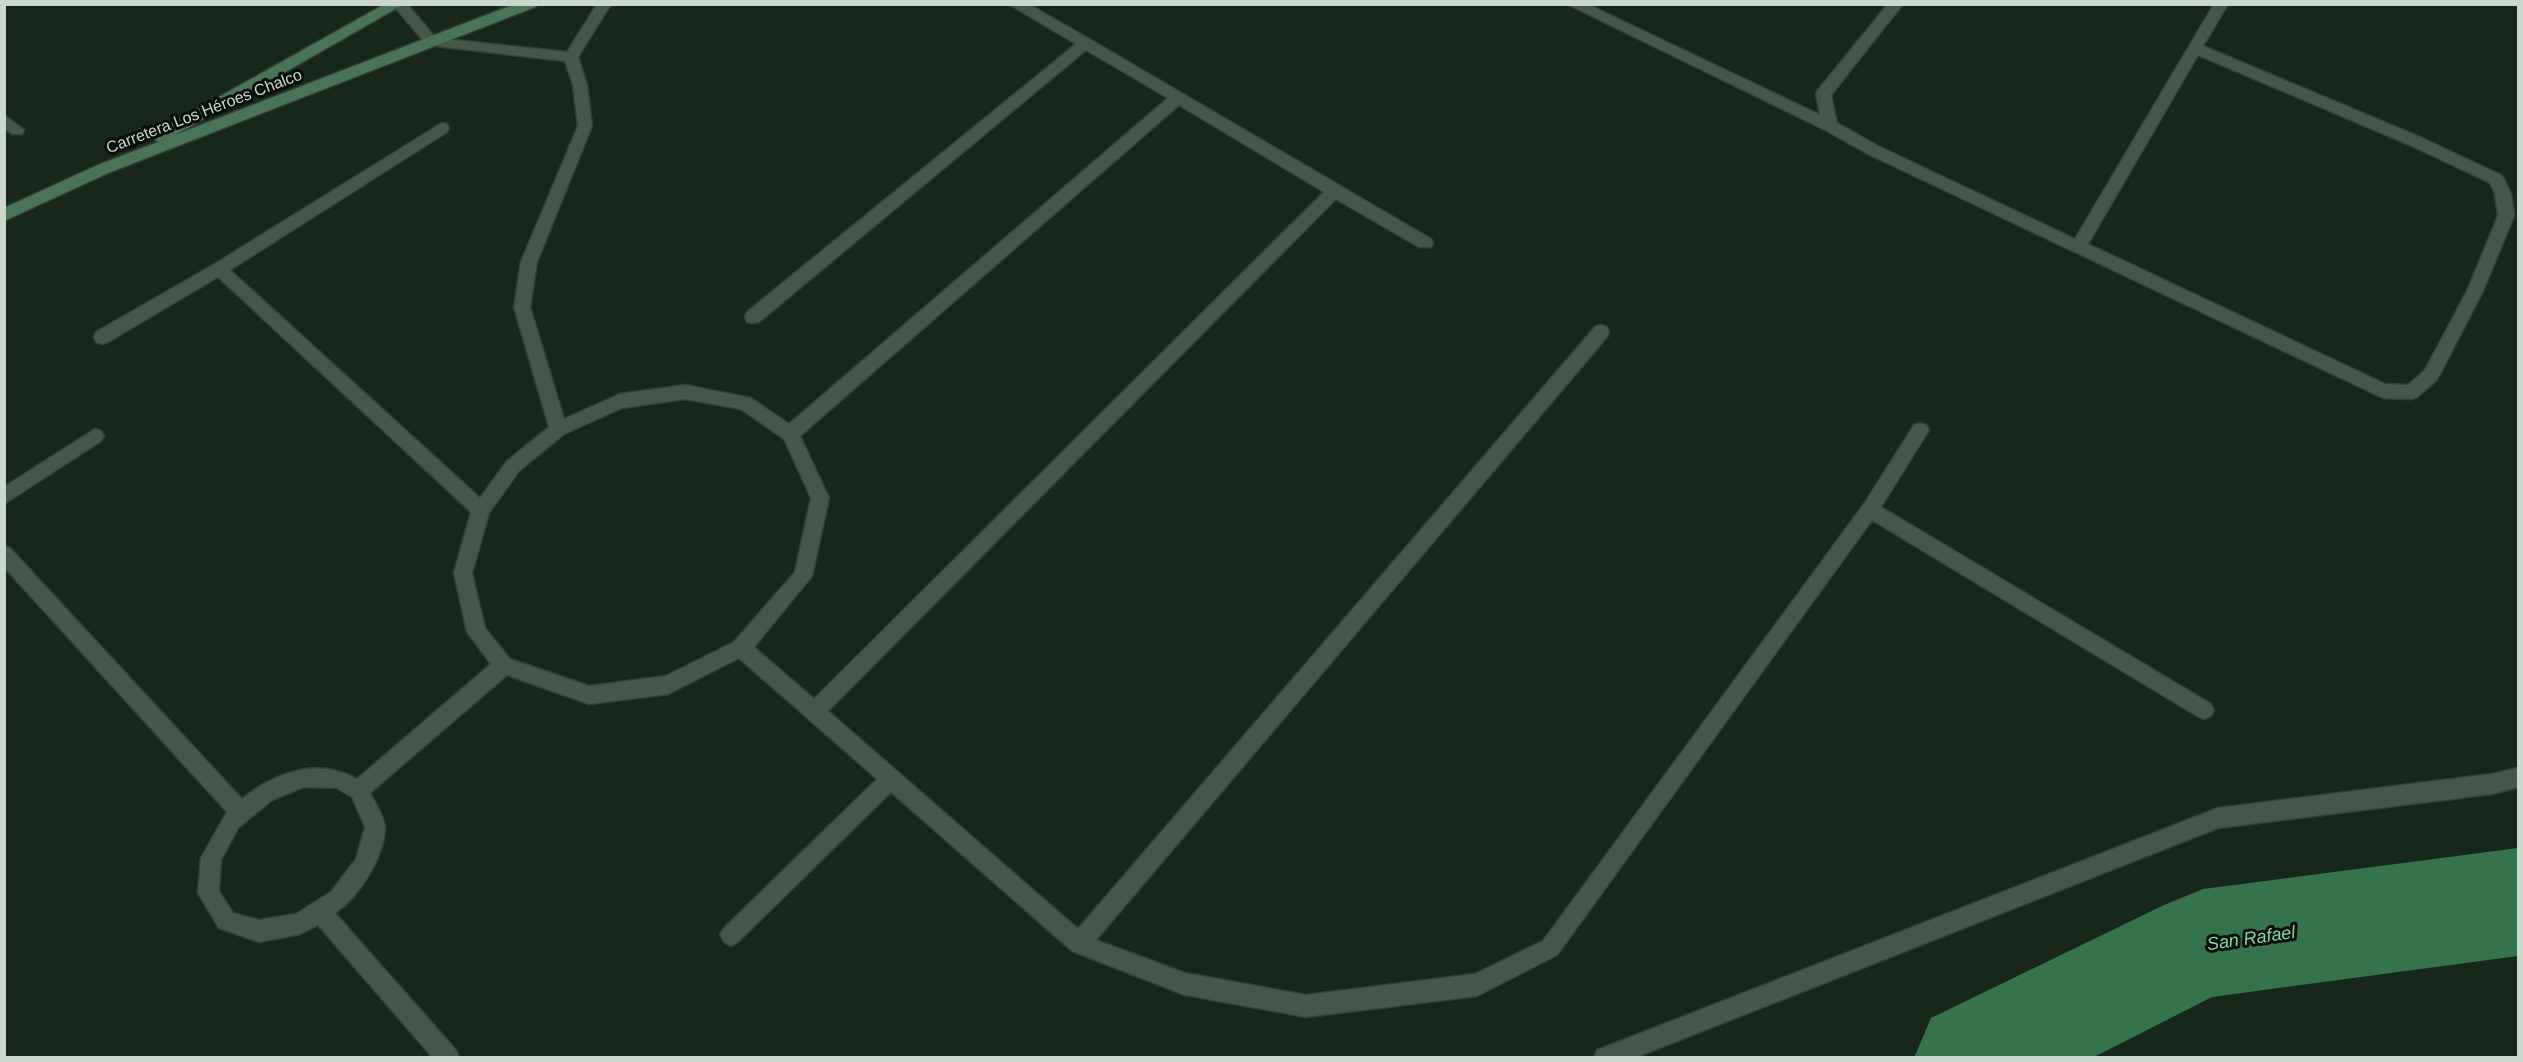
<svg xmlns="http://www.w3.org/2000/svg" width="2523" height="1062" viewBox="0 0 2523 1062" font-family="Arial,sans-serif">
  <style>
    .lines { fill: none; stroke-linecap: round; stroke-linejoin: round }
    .river { fill: #34734c; fill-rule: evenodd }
    .street-casing { stroke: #334037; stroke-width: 3 }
    .secondary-casing { stroke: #334037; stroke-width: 3 }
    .street { fill: #45574a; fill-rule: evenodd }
    .secondary { fill: #4a7459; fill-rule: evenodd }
    .labels { text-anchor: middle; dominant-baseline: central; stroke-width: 6; stroke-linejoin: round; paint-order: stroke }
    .street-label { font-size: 16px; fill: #ccd7cf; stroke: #070e09 }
    .water-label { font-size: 18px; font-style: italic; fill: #81dba0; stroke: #070e09 }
  </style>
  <rect width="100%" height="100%" fill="#17271c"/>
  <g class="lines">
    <polygon class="river" points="2518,848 2518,956 2212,997 2092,1058 1914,1058 1931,1018 2164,905 2203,889"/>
    <defs>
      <g id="street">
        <path d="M392,4h15l29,34 131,14 30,-48h14l-33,53 9,28 5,41 -55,136 -7,45 34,112 56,-25 65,-9 66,13 38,26 379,-326 -82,-48 -327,272 -6,1 -6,-1 -2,-5 2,-5 329,-268 -67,-40h19l63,36 340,199 2,4 -2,4h-12l-83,-48 -508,512 250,218 517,-602 6,-2 6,2 2,5 -2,5 -511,603 89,33 121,22 169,-21 68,-33 321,-437 50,-79 6,-2 6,2 3,5 -48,77 330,197 3,6 -3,6 -7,3 -7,-3 -325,-196 -315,435 -80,41 -171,21 -121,-22 -113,-44 -181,-159 -153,150 -7,4 -7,-4 -4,-7 4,-7 153,-149 -138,-121 -71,36 -79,10 -82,-29 -137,118c5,10 15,25 15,35 -1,29 -26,69 -50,85l121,137 3,8h-26l-115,-133 -18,9 -41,8 -40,-14 -21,-35 3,-35 26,-46 -223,-245v-21l6,2 232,251c33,-27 76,-42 115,-20l134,-115 -24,-32 -13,-59 17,-61 -253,-235 -110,65 -6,2 -6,-2 -2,-5 2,-5 117,-67 229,-142 5,1 2,4 -2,4 -217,138 250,228 27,-37 42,-34 -35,-120 7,-45 57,-136 -5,-41 -8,-24 -138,-16zM1179,105l145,87 -510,507 -60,-52 58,-71 17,-78 -29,-62zM685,399l56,10 43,30 27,59 -16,74 -61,70 -68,34 -77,10 -79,-27 -25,-31 -13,-55 17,-60 30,-42 45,-37 58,-26zM304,787l33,1 15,9 13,30 -9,32 -25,33 -35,22 -37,6 -26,-7 -14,-22 2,-31 17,-32 34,-28z"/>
        <path d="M1567,4h20l233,111 -4,-21 2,-4 70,-86h15l-72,91 6,28 43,24 195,92 139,-235h14l-25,42 219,92 79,37 3,4 7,15 3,22 -31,75 -46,89 -20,17 -6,2 -28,-1 -513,-243 -45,-25zM2198,55l214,91 78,37 5,11 3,22 -31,75 -42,79 -17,15 -23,-1 -297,-140z"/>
        <polygon points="4,115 24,130 22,134 12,134 4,128"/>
        <polygon points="95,429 101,431 104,436 101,441 4,504 4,487"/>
        <polygon points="2518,768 2518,787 2492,794 2218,828 1634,1058 1594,1058 1597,1050 1605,1047 2218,808 2492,774"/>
      </g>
      <polygon id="secondary" points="385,4 404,4 175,135 515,4 537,4 535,7 108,173 4,221 4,208 98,165 158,142 153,137 155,133"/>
    </defs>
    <use href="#street" class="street-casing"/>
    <use href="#secondary" class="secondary-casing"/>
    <use href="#street" class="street"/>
    <use href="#secondary" class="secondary"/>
  </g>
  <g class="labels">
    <g class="street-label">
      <text transform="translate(204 111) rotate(-21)">Carretera Los Héroes Chalco</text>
    </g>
    <g class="water-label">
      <text transform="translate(2251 938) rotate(-8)">San Rafael</text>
    </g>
  </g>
  <rect width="2523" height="1062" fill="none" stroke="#ccd7cf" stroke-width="12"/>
</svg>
